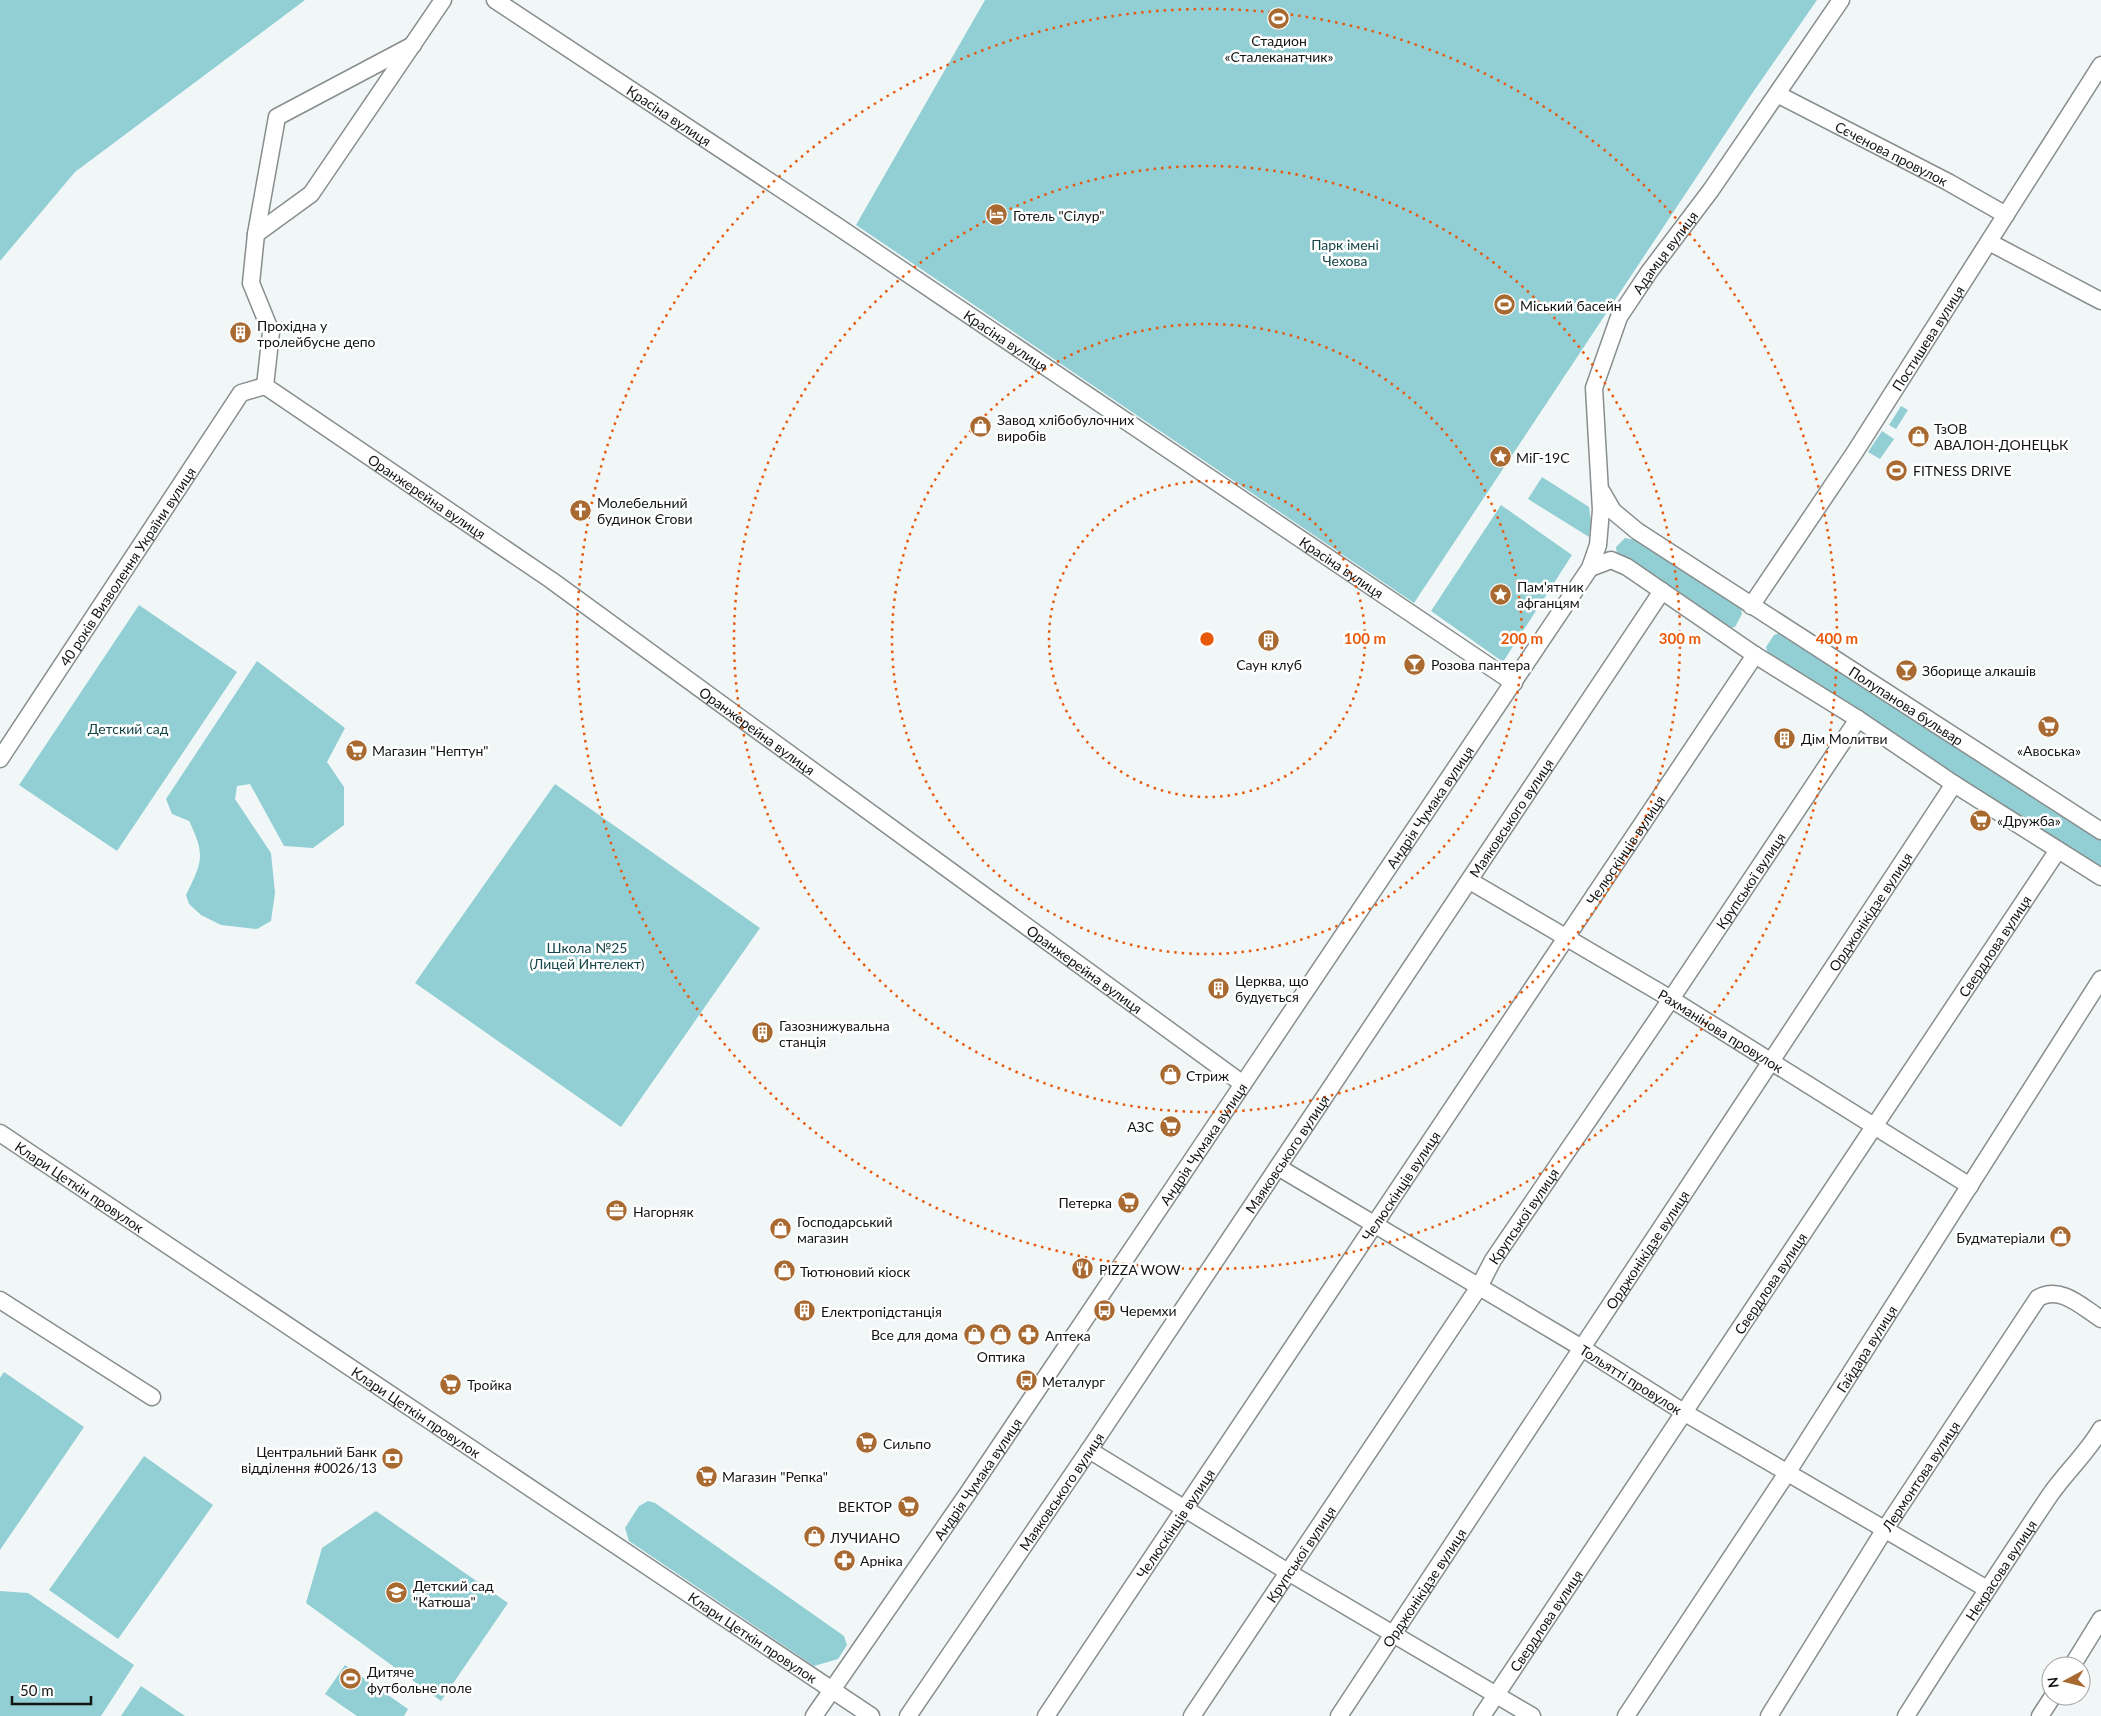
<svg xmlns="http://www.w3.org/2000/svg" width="2101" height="1716" viewBox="0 0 2101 1716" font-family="Lato,sans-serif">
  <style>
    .green { fill: #92cfd5 }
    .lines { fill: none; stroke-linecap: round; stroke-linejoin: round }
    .minor-casing { stroke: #888d8d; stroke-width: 19 }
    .minor { stroke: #fff; stroke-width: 16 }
    .ring { fill: none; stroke: #e8590c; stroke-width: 2.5; stroke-dasharray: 2.5 5 }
    .labels { text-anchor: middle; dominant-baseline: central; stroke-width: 5; stroke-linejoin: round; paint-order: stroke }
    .poi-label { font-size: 14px; fill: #131515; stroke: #fff; text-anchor: start }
    .street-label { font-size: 14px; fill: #131515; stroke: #fff }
    .park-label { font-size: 14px; fill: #154549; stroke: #fff }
    .centre { fill: #e8590c; stroke: #fff; stroke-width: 2.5 }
    .ring-label { font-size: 15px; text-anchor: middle; font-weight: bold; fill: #e8590c; stroke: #fff; stroke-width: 5; stroke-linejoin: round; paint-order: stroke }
  </style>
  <rect width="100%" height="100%" fill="#f1f7f7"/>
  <g class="green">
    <polygon points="0,0 305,0 75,172 0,261"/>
    <polygon points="985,0 1817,0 1751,95 1414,603 856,225"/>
    <polygon points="1901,406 1908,410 1896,429 1889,425"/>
    <polygon points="1882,431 1894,439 1880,459 1868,452"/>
    <polygon points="1542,477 1589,507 1591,521 1589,537 1528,499"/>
    <polygon points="1501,505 1572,555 1503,662 1431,611"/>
    <polygon points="1625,538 1640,541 1741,608 1742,614 1735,627 1730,628 1617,554 1616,547"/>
    <polygon points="139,605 237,672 117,851 19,785"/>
    <polygon points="1779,633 2101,839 2101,869 1768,654 1766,647 1774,635"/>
    <path d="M257,661l88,67 -18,34 17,25v38l-31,23 -29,-2 -34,-62 -13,2 -2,13 36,54 4,40 -4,28 -14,8 -36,-4 -20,-10 -12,-11 -3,-9c16,-33 20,-39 3,-74l-17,-7 -6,-15z"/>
    <polygon points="555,784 760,928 621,1127 415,983"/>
    <polygon points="4,1372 84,1427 0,1550 0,1378"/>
    <polygon points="144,1456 213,1505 118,1639 49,1590"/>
    <polygon points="648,1501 655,1503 844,1636 847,1645 838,1659 814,1666 629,1541 625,1528 639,1506"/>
    <polygon points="376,1511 508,1603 441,1701 306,1603 322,1548"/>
    <polygon points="0,1591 28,1593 134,1665 101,1716 0,1716"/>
    <polygon points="345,1665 408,1709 404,1716 357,1716 325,1694"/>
    <polygon points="141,1686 185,1716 121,1716"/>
  </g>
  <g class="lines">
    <defs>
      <g id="minor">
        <path id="s1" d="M495,0l342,226 677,457"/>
        <path id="s2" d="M1777,94l171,88 58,33"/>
        <polyline points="256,234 311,194 443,0"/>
        <polyline points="1989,242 2101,301"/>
        <path id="s3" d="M265,386l286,194 692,504"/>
        <polyline points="265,386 271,332 251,283 256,234 277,117 413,45"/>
        <path id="s4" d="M1602,492l11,19 24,20 464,300"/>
        <polyline points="1590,568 1611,560 1627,567 1755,655 1858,719 1954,784 2101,877"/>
        <path id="s5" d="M1751,606l104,-154 246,-387"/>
        <path id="s6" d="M0,759l241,-366 24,-7"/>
        <path id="s7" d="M1470,881l201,118 299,187"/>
        <path id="s8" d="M0,1133l871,583"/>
        <path id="s9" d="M1278,1167l304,181 103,65 302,176"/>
        <polyline points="0,1300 152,1397"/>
        <polyline points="1089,1450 1288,1572 1532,1716"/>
        <polyline points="2072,1666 2101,1619"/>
        <path id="s10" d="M814,1716l154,-223 622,-925 8,-23 3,-35 -7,-122 25,-71 30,-45 62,-82 130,-190"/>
        <path id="s11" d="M908,1716l181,-266 573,-859"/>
        <path id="s12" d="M1046,1716l709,-1061"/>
        <path id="s13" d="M1192,1716l287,-429 14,-27 178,-261 187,-280"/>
        <path id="s14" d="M1339,1716l615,-932"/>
        <path id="s15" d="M1482,1716l576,-866"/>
        <path id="s16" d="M1626,1716l161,-243 314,-494"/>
        <path id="s17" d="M1769,1716l116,-187 153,-231c23,-13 44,9 63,21"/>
        <path id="s18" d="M1906,1716c47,-74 95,-148 144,-221 16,-23 37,-42 51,-66"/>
        <polyline points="2040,1716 2053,1696"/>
      </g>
    </defs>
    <use href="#minor" class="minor-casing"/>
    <use href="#minor" class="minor"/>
  </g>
  <g class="ring">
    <circle cx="1207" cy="639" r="158"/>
    <circle cx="1207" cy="639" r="315"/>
    <circle cx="1207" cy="639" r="473"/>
    <circle cx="1207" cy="639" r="630"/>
  </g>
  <defs>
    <symbol id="stadium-disc" viewBox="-11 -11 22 22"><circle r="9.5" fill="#a96a31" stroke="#fff"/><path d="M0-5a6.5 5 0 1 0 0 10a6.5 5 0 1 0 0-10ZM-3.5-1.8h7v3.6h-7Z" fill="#fff"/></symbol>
    <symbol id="hotel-disc" viewBox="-11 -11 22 22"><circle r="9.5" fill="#a96a31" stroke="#fff"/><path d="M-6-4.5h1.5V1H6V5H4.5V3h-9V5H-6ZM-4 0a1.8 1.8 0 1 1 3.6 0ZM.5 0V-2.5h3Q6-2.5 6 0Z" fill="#fff"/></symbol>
    <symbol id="building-disc" viewBox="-11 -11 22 22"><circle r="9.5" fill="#a96a31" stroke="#fff"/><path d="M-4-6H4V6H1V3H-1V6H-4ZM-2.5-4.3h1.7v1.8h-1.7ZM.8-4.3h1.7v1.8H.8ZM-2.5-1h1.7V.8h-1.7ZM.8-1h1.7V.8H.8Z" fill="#fff"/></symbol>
    <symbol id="shop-disc" viewBox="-11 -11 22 22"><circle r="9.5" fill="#a96a31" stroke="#fff"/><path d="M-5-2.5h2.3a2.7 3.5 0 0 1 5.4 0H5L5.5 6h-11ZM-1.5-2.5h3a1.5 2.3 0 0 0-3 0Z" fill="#fff"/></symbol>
    <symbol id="sight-disc" viewBox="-11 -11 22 22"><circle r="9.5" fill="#a96a31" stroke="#fff"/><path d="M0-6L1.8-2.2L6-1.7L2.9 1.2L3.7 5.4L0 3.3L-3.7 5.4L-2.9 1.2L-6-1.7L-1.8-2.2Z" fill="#fff"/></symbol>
    <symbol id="church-disc" viewBox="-11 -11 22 22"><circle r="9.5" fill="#a96a31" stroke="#fff"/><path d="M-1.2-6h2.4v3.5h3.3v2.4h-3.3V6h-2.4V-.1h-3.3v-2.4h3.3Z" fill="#fff"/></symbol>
    <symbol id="bar-disc" viewBox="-11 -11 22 22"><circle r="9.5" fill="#a96a31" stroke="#fff"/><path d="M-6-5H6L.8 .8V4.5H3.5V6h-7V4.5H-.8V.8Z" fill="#fff"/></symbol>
    <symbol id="supermarket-disc" viewBox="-11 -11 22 22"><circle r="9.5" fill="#a96a31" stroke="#fff"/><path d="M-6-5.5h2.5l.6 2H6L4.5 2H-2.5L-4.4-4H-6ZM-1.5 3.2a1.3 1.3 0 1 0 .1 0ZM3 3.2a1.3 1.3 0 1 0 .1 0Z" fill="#fff"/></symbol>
    <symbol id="office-disc" viewBox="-11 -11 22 22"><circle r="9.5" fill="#a96a31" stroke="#fff"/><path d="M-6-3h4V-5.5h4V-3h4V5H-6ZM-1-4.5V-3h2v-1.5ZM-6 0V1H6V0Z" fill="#fff"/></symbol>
    <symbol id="restaurant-disc" viewBox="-11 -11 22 22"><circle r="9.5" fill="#a96a31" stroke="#fff"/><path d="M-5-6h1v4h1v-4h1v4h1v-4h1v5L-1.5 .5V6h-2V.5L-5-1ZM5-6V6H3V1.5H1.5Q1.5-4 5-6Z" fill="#fff"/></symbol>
    <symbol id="bus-disc" viewBox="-11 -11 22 22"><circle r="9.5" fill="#a96a31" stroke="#fff"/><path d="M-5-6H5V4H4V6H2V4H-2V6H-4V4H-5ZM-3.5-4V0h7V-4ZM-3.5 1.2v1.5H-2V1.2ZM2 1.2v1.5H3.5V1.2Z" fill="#fff"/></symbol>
    <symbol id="pharmacy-disc" viewBox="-11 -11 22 22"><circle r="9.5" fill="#a96a31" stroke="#fff"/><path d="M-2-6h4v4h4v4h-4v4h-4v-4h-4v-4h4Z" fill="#fff"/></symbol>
    <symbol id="bank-disc" viewBox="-11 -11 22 22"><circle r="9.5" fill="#a96a31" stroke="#fff"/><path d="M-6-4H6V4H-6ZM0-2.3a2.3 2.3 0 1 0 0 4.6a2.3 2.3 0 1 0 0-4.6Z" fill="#fff"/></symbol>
    <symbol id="school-disc" viewBox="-11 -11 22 22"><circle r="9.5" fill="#a96a31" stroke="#fff"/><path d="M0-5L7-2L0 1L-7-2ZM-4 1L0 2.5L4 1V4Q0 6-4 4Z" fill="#fff"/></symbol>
  </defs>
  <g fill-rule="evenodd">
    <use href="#stadium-disc" x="1266" y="6" width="25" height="25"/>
    <use href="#hotel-disc" x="984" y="202" width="25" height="25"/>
    <use href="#stadium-disc" x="1492" y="292" width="25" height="25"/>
    <use href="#building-disc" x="228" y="320" width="25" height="25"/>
    <use href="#shop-disc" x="968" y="414" width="25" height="25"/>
    <use href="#shop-disc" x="1906" y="424" width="25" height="25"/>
    <use href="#sight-disc" x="1488" y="444" width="25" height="25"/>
    <use href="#stadium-disc" x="1884" y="458" width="25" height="25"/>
    <use href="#church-disc" x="568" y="498" width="25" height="25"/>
    <use href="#sight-disc" x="1488" y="582" width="25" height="25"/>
    <use href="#building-disc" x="1256" y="628" width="25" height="25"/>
    <use href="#bar-disc" x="1402" y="652" width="25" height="25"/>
    <use href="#bar-disc" x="1894" y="658" width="25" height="25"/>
    <use href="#supermarket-disc" x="2036" y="714" width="25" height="25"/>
    <use href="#building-disc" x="1772" y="726" width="25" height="25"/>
    <use href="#supermarket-disc" x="344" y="738" width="25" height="25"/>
    <use href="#supermarket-disc" x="1968" y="808" width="25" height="25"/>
    <use href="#building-disc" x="1206" y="976" width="25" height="25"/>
    <use href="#building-disc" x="750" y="1020" width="25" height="25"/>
    <use href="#shop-disc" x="1158" y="1062" width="25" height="25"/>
    <use href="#supermarket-disc" x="1158" y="1114" width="25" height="25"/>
    <use href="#supermarket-disc" x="1116" y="1190" width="25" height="25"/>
    <use href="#office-disc" x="604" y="1198" width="25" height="25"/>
    <use href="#shop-disc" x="768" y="1216" width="25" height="25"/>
    <use href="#shop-disc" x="2048" y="1224" width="25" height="25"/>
    <use href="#restaurant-disc" x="1070" y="1256" width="25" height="25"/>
    <use href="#shop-disc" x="772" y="1258" width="25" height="25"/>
    <use href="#bus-disc" x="1092" y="1298" width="25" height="25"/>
    <use href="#building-disc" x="792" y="1298" width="25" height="25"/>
    <use href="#shop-disc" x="962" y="1322" width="25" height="25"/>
    <use href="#shop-disc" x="988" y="1322" width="25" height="25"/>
    <use href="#pharmacy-disc" x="1016" y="1322" width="25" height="25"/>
    <use href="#bus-disc" x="1014" y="1368" width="25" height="25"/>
    <use href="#supermarket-disc" x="438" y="1372" width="25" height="25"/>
    <use href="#supermarket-disc" x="854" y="1430" width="25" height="25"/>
    <use href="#bank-disc" x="380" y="1446" width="25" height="25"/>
    <use href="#supermarket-disc" x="694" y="1464" width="25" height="25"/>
    <use href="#supermarket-disc" x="896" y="1494" width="25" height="25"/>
    <use href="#shop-disc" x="802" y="1524" width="25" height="25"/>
    <use href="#pharmacy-disc" x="832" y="1548" width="25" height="25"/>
    <use href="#school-disc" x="384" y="1580" width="25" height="25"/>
    <use href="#stadium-disc" x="338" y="1666" width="25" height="25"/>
  </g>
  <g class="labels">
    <g class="poi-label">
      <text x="1279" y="40" text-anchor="middle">Стадион<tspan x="1279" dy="16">«Сталеканатчик»</tspan></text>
      <text x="1013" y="215">Готель "Сілур"</text>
      <text x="1520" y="305">Міський басейн</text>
      <text x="257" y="325">Прохідна у<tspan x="257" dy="16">тролейбусне депо</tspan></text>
      <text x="997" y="419">Завод хлібобулочних<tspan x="997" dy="16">виробів</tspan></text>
      <text x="1934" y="428">ТзОВ<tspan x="1934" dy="16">АВАЛОН-ДОНЕЦЬК</tspan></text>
      <text x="1516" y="457">МіГ-19С</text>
      <text x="1913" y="470">FITNESS DRIVE</text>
      <text x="597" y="502">Молебельний<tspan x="597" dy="16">будинок Єгови</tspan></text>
      <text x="1517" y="586">Пам'ятник<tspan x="1517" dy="16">афганцям</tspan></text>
      <text x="1269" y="664" text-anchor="middle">Саун клуб</text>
      <text x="1431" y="664">Розова пантера</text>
      <text x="1922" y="670">Зборище алкашів</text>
      <text x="1801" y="738">Дім Молитви</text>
      <text x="372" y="750">Магазин "Нептун"</text>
      <text x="2049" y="750" text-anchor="middle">«Авоська»</text>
      <text x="1997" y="820">«Дружба»</text>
      <text x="1235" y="980">Церква, що<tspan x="1235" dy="16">будується</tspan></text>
      <text x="779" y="1025">Газознижувальна<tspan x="779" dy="16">станція</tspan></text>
      <text x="1186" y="1075">Стриж</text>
      <text x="1154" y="1126" text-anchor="end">АЗС</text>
      <text x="1112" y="1202" text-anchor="end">Петерка</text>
      <text x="633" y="1211">Нагорняк</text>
      <text x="797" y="1221">Господарський<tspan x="797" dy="16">магазин</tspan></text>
      <text x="2045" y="1237" text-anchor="end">Будматеріали</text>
      <text x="1099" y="1269">PIZZA WOW</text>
      <text x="800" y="1271">Тютюновий кіоск</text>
      <text x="1120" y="1310">Черемхи</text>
      <text x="821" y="1311">Електропідстанція</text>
      <text x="958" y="1334" text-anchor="end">Все для дома</text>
      <text x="1045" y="1335">Аптека</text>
      <text x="1001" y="1356" text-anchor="middle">Оптика</text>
      <text x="1042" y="1381">Металург</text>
      <text x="467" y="1384">Тройка</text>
      <text x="883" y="1443">Сильпо</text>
      <text x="377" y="1451" text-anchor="end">Центральний Банк<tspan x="377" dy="16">відділення #0026/13</tspan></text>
      <text x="722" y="1476">Магазин "Репка"</text>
      <text x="892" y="1506" text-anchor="end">ВЕКТОР</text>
      <text x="830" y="1537">ЛУЧИАНО</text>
      <text x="860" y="1560">Арніка</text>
      <text x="413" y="1585">Детский сад<tspan x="413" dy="16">"Катюша"</tspan></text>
      <text x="367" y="1671">Дитяче<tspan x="367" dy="16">футбольне поле</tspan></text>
    </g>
    <g class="street-label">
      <text stroke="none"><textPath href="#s1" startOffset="209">Красіна вулиця</textPath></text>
      <text stroke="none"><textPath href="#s2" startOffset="129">Сєченова провулок</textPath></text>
      <text stroke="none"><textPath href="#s10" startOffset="1722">Адамця вулиця</textPath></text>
      <text stroke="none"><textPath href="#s5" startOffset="321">Постишева вулиця</textPath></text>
      <text stroke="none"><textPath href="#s1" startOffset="614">Красіна вулиця</textPath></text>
      <text stroke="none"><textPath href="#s3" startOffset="196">Оранжерейна вулиця</textPath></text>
      <text stroke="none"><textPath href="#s6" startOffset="231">40 років Визволення України вулиця</textPath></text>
      <text stroke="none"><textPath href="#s1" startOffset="1019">Красіна вулиця</textPath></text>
      <text stroke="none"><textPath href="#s4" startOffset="374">Полупанова бульвар</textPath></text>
      <text stroke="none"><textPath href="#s3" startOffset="601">Оранжерейна вулиця</textPath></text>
      <text stroke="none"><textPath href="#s10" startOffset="1098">Андрія Чумака вулиця</textPath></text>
      <text stroke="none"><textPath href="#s11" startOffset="1082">Маяковського вулиця</textPath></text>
      <text stroke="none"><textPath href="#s12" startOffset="1042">Челюскінців вулиця</textPath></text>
      <text stroke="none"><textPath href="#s13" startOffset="1005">Крупської вулиця</textPath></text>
      <text stroke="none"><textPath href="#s14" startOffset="964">Орджонікідзе вулиця</textPath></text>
      <text stroke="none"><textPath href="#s15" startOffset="925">Свердлова вулиця</textPath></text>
      <text stroke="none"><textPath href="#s3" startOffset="1006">Оранжерейна вулиця</textPath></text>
      <text stroke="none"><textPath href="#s7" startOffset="292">Рахманінова провулок</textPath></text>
      <text stroke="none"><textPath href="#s10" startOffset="692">Андрія Чумака вулиця</textPath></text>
      <text stroke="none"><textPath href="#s11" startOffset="678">Маяковського вулиця</textPath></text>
      <text stroke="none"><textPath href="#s8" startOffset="96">Клари Цеткін провулок</textPath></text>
      <text stroke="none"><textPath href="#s12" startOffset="638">Челюскінців вулиця</textPath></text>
      <text stroke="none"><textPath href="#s13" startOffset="600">Крупської вулиця</textPath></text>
      <text stroke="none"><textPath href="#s14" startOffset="559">Орджонікідзе вулиця</textPath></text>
      <text stroke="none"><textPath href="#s15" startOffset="520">Свердлова вулиця</textPath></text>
      <text stroke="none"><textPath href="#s16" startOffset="439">Гайдара вулиця</textPath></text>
      <text stroke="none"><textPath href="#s9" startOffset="412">Тольятті провулок</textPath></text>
      <text stroke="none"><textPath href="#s8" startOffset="501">Клари Цеткін провулок</textPath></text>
      <text stroke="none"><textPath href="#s17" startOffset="284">Лермонтова вулиця</textPath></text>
      <text stroke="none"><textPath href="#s10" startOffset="288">Андрія Чумака вулиця</textPath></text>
      <text stroke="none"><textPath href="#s11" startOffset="272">Маяковського вулиця</textPath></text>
      <text stroke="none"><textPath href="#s12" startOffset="232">Челюскінців вулиця</textPath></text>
      <text stroke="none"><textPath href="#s13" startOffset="195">Крупської вулиця</textPath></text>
      <text stroke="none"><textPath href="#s18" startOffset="174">Некрасова вулиця</textPath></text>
      <text stroke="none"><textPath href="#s14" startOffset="154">Орджонікідзе вулиця</textPath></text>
      <text stroke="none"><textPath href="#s15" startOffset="115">Свердлова вулиця</textPath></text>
      <text stroke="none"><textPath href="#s8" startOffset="906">Клари Цеткін провулок</textPath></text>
    </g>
    <g class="park-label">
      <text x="1345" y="244">Парк імені<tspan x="1345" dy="16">Чехова</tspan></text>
      <text x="128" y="728">Детский сад</text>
      <text x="587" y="947">Школа №25<tspan x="587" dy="16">(Лицей Интелект)</tspan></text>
    </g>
  </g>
  <circle cx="1207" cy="639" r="8" class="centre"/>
  <g class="ring-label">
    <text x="1365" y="644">100 m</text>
    <text x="1522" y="644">200 m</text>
    <text x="1680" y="644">300 m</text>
    <text x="1837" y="644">400 m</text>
  </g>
  <g transform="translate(2066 1681) rotate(263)"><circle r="24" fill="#ffffff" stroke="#a1a1a1"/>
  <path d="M0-4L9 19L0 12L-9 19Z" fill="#a96a31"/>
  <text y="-8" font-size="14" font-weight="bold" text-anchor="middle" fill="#131515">N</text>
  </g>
  <path d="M12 1696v8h79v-8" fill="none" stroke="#131515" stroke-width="2.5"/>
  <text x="20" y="1696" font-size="15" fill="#131515" stroke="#ffffff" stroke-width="4" paint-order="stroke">50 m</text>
</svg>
